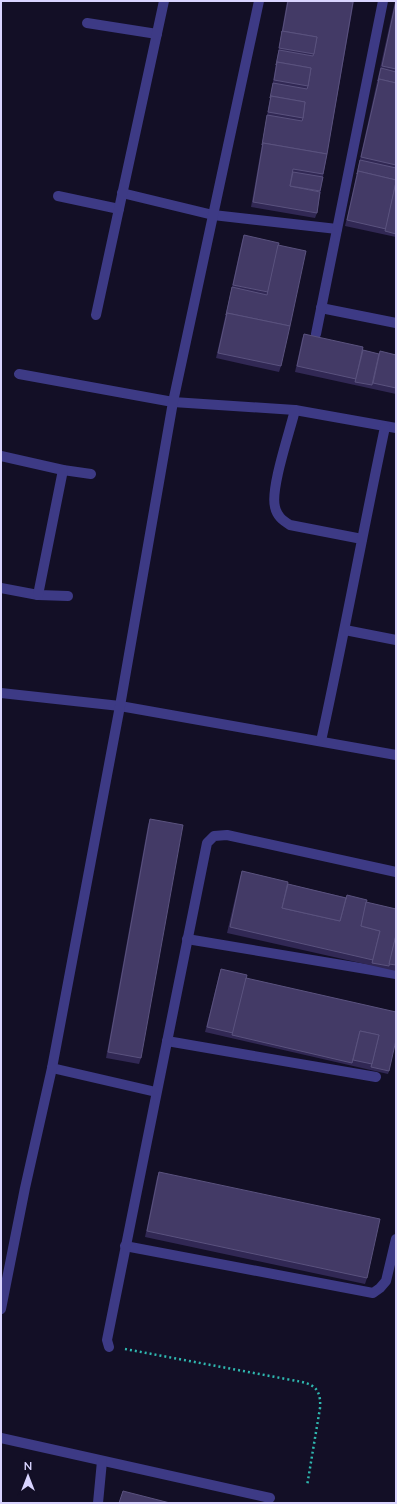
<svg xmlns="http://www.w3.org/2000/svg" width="397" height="1504" viewBox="0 0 397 1504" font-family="Lato,sans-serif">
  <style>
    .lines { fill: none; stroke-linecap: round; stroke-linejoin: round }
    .path { stroke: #2fb8b0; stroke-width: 2.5; stroke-dasharray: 2 3; stroke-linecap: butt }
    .minor { stroke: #3d3a85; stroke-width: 10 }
    .wall { fill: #312854 }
    .building { fill: #433a66; stroke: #5a527e }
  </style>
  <rect width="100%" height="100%" fill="#130f26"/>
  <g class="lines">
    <path class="path" d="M125,1349l161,30c20,4 36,3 34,29l-13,78"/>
    <g class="minor">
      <polyline points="87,23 157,34"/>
      <polyline points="122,193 213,215 337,229"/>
      <polyline points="58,196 119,209"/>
      <polyline points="321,308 396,323"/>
      <polyline points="96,315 164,1"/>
      <polyline points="316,334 383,1"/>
      <polyline points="19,374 173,402 295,410 396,428"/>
      <path d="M295,410c-5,21 -25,79 -20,97 2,9 7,13 15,18l72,14"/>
      <polyline points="1,456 63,470 91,474"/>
      <polyline points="1,588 38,595 68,596"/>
      <polyline points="38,595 63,470"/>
      <polyline points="345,630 396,640"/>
      <polyline points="1,693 120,706 396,755"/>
      <path d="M321,741c23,-105 42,-210 64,-314"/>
      <polyline points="187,939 396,974"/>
      <polyline points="167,1041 376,1077"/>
      <polyline points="52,1068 156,1092"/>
      <polyline points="125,1246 373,1293 380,1288 386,1281 396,1239"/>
      <polyline points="1,1309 25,1188 52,1068 120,706 173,402 259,1"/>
      <polyline points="109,1347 107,1340 207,843 214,836 227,835 396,872"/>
      <polyline points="1,1438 270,1498"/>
      <polyline points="98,1503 102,1461"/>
    </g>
  </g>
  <g class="wall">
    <polygon points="287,1 354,1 323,177 317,213 315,218 251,207"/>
    <polygon points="395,1 396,1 396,237 345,226"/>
    <polygon points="244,235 278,245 281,366 279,372 216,358 242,241"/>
    <polygon points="304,334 363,350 379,354 396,355 396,394 295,372 302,339"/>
    <polygon points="150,819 141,1058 139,1064 106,1058 148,825"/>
    <polygon points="242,871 288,884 396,909 396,971 227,933 240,877"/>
    <polygon points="221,969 246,978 389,1071 388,1074 205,1032 219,975"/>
    <polygon points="159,1172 367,1278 365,1284 145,1237 157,1177"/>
  </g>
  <g class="building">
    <polygon points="288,1 346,1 353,2 327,154 263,143 262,145 267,115 302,121 303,118 305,102 271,96 270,98 273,83 307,89 308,86 311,68 277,62 276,65 279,50 313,56 317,37 282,31 282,34"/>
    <polygon points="396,1 396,69 382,66"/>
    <polygon points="282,31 317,37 314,54 279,48"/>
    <polygon points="277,62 311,68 308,86 274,80"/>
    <polygon points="381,68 396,72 396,83 379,79 378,81"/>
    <polygon points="379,79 396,83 396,165 361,157"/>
    <polygon points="271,96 305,102 303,118 268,112"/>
    <polygon points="263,143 327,154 323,174 293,169 290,186 320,192 317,213 253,202"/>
    <polygon points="360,160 396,168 396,180 358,171 357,174"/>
    <polygon points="358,171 396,180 396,182 386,229 347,220"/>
    <polygon points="293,172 323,177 320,191 290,186"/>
    <polygon points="396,182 396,234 385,231"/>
    <polygon points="244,235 279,243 268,292 233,285"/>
    <polygon points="278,245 306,251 290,326 227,313 226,315 232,287 267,295"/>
    <polygon points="227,313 290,326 281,366 218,353"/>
    <polygon points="304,334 363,347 356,379 297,366"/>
    <polygon points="363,350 379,354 372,385 355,382"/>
    <polygon points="380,351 396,355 396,388 373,383"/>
    <polygon points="150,819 183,825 141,1058 108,1052"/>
    <polygon points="242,871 288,882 282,908 340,921 347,895 367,900 361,926 380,931 373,960 230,927"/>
    <polygon points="288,884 346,898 340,921 282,908"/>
    <polygon points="366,902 396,909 396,935 389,966 372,963 380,931 361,926"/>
    <polygon points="396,935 396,965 389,964"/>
    <polygon points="221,969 247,975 233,1033 207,1027"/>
    <polygon points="246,978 396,1012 396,1040 389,1071 371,1067 379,1035 360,1031 352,1063 232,1035"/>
    <polygon points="360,1031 379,1035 372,1064 353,1060"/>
    <polygon points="159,1172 380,1219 367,1278 147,1231"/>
    <polygon points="123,1491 170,1503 119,1503"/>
  </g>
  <rect width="397" height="1504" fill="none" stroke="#d9d4ff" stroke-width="4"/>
  <g transform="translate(28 1476)" stroke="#130f26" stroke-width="3" paint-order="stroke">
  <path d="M0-3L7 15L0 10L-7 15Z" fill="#d9d4ff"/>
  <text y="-6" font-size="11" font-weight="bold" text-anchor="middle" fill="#d9d4ff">N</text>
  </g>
</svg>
